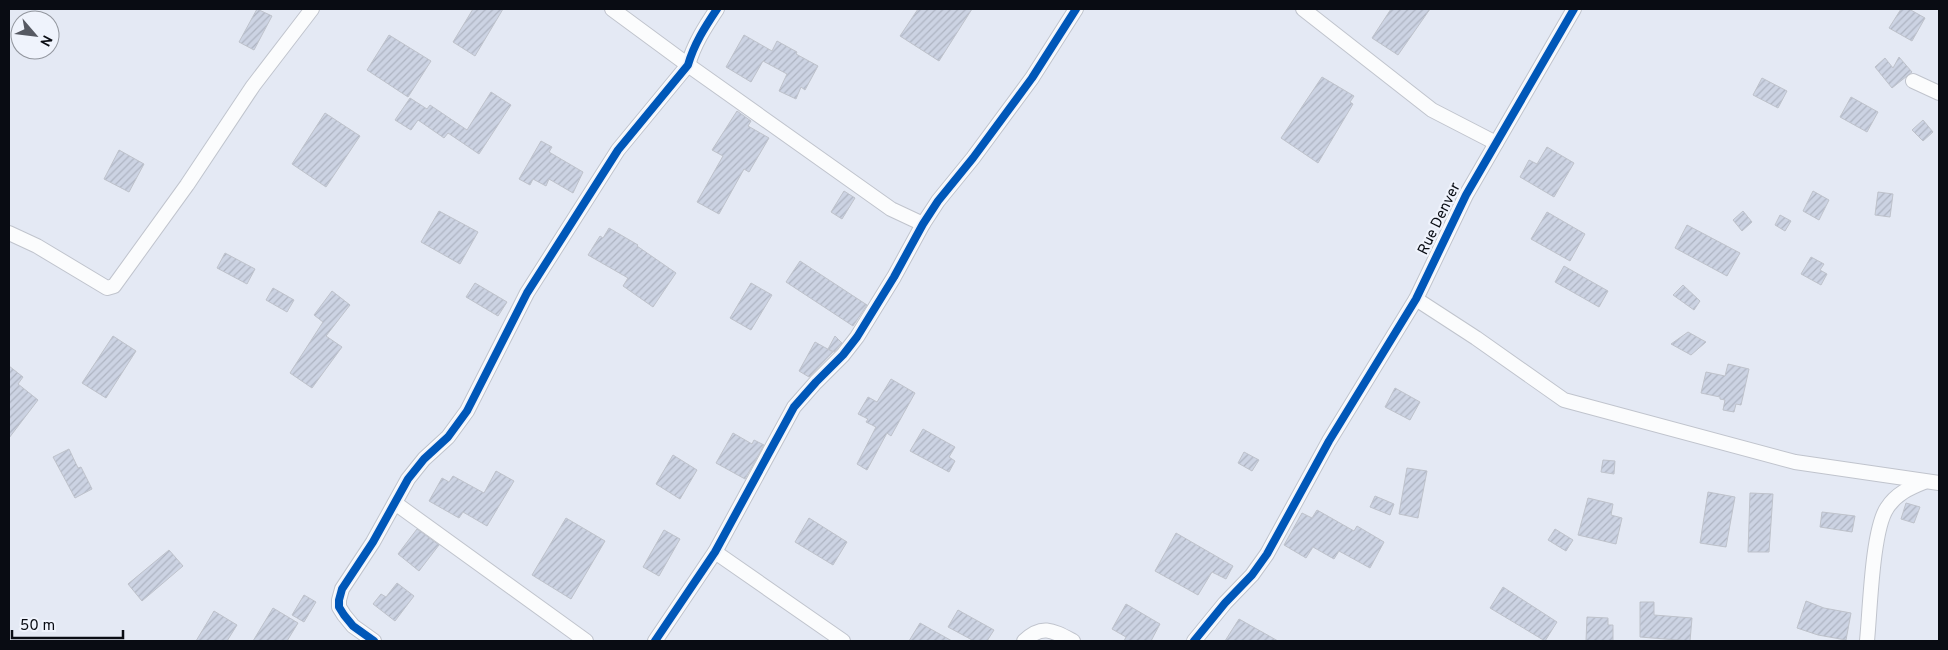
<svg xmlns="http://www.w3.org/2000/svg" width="1948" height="650" viewBox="0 0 1948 650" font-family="Overpass,sans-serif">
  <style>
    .building { fill: url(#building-hatch); stroke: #bec2cb }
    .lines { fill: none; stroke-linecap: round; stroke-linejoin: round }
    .minor-casing { stroke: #c0c4cd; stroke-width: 16 }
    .minor { stroke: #fbfcfd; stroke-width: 14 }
    .cycleway-casing { stroke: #eff3fc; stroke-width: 11 }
    .cycleway { stroke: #0057b8; stroke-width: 8 }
    .labels { text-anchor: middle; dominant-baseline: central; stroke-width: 4.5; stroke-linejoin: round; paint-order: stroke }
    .street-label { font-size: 15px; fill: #090c13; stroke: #eff3fc }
  </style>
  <defs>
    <pattern id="building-hatch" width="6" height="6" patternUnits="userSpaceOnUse" patternTransform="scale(1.25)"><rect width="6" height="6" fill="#ccd3e3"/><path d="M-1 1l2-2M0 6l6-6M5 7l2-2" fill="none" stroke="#aeb4c2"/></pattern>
  </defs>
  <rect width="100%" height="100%" fill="#e4e9f4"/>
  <g class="building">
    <polygon points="257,9 272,16 254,50 239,42"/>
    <polygon points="473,9 503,9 475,56 453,42"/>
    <polygon points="918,9 972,9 939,61 900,36"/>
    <polygon points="1391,9 1430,9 1398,55 1372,38"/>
    <polygon points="1901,9 1909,9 1925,18 1912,41 1889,28"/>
    <polygon points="389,35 431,61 408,97 367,70"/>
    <polygon points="744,35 772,51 777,41 797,52 796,54 818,66 805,90 801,87 796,99 779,91 787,74 763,61 751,82 726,67"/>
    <polygon points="1899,57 1912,72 1892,88 1875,67 1885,58 1893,68"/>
    <polygon points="1322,77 1354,96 1350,102 1353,104 1318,163 1281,138"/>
    <polygon points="1762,78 1787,91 1778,108 1753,95"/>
    <polygon points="491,92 511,105 479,154 448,133 444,138 418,120 411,130 395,120 410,98 427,109 430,105 467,130"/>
    <polygon points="1851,97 1878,112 1867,132 1840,117"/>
    <polygon points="737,111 751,121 748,126 769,138 749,172 744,169 719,214 697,202 723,156 712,150"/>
    <polygon points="325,113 360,136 326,187 292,164"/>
    <polygon points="1923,120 1933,132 1923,141 1912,130"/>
    <polygon points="541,141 552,147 549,152 583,172 573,193 549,179 546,186 533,179 530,185 519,179"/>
    <polygon points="1547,147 1574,163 1554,197 1520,177 1529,160 1537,164"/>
    <polygon points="119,150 144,164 129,192 104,179"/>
    <polygon points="844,191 855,198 842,219 831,212"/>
    <polygon points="1813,191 1829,200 1819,220 1803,211"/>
    <polygon points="1878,192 1893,194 1890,217 1875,215"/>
    <polygon points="439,211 478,232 460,264 421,242"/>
    <polygon points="1743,211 1752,222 1742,231 1733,220"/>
    <polygon points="1547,212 1585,234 1570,261 1531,239"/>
    <polygon points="1780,215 1791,221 1785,231 1775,225"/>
    <polygon points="1687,225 1740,253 1727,276 1675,248"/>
    <polygon points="609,228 638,245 637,246 676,273 653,307 623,286 628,278 588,255 600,236 603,238"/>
    <polygon points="225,253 255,269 247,284 217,268"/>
    <polygon points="1811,257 1824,264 1820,270 1827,274 1821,285 1801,274"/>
    <polygon points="800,261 867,305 853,326 786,282"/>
    <polygon points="1564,266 1608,291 1599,307 1555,282"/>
    <polygon points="475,283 507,302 498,316 466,297"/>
    <polygon points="751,283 772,295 751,330 730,318"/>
    <polygon points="1683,285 1700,301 1694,310 1673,295"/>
    <polygon points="273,288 294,300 287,312 266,300"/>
    <polygon points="332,291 350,305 326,336 342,347 312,388 290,373 323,322 314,315"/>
    <polygon points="1688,332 1706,342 1691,355 1671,344"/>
    <polygon points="113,336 136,351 106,398 82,383"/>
    <polygon points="835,336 842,343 834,352 828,349"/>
    <polygon points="815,342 833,352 809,377 799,371"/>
    <polygon points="1728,364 1749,369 1741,405 1736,404 1734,412 1723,410 1725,400 1720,399 1720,397 1701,393 1706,372 1725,376"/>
    <polygon points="9,366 23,377 18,384 38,400 9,438"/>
    <polygon points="891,379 915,393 891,436 887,433 867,470 857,464 876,427 866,422 868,419 858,414 868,397 877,402"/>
    <polygon points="1395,388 1420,402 1410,420 1385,407"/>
    <polygon points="923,429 955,447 949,457 955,461 949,472 910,451"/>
    <polygon points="733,433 752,444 754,440 764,445 745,479 716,463"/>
    <polygon points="69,449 78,468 81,467 92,489 75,498 53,457"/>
    <polygon points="1244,452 1259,460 1252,471 1238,463"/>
    <polygon points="673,455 697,470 680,499 656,484"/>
    <polygon points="1603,460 1615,461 1614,474 1601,472"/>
    <polygon points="1407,468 1427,471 1418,518 1399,514"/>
    <polygon points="496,471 514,481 487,526 463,512 459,518 429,501 442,478 449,482 453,476 484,493"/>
    <polygon points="1708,492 1735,497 1726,547 1700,543"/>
    <polygon points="1750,493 1773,494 1769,552 1748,552"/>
    <polygon points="1375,496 1394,504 1390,515 1370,507"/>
    <polygon points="1588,498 1613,504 1611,515 1622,518 1616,544 1578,535"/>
    <polygon points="1906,503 1920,507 1914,523 1901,519"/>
    <polygon points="1317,510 1354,531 1357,526 1384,542 1370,568 1339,551 1334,559 1313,547 1306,558 1284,545 1302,513 1312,518"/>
    <polygon points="1822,512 1855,516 1852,532 1820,527"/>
    <polygon points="566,518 605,541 571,599 532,575"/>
    <polygon points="809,518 847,542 833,565 795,542"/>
    <polygon points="417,529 439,545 419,571 398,554"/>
    <polygon points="1555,529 1573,540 1566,551 1548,540"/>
    <polygon points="664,530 680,539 659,576 643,567"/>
    <polygon points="1176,533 1233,566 1226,579 1212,572 1198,595 1155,571"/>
    <polygon points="169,550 183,566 142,601 128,584"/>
    <polygon points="397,583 414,596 395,621 373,604 381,594 386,597"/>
    <polygon points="1503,587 1557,622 1545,641 1490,608"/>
    <polygon points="304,595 316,602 304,622 292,615"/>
    <polygon points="1806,601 1824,608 1851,613 1846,640 1818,635 1797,628"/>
    <polygon points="1640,602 1654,602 1654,615 1692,618 1690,641 1640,637"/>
    <polygon points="1126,604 1160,624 1151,641 1124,641 1126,637 1112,629"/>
    <polygon points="273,608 298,623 287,641 253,641"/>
    <polygon points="958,610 994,630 987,641 974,641 948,627"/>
    <polygon points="214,611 237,625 227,641 196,641"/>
    <polygon points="1587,617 1608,618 1608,625 1613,625 1613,641 1586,641"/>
    <polygon points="1239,619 1278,641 1225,641"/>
    <polygon points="920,623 952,641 909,641"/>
  </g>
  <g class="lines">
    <defs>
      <g id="minor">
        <polyline points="612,9 688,65 891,209 923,224"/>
        <polyline points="1303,9 1432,110 1496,143"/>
        <polyline points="1913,81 1939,93"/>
        <polyline points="9,233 37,246 107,288 114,286 187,185 253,86 312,9"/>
        <polyline points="1416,299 1476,338 1564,400 1795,462 1939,483"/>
        <polyline points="395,503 586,641"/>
        <polyline points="715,552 843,641"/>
        <path d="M374,641l-21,-15 -9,-11 -5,-8v-7l3,-11 31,-47 35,-63 16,-20 24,-22 19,-26 60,-118 91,-143 70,-85c6,-21 17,-38 29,-56"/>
        <polyline points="655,641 715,552 794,407 816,382 843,355 857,337 894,277 923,224 938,201 973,158 1032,78 1076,9"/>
        <path d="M1024,641c18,-17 28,-11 49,0"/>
        <polyline points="1194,641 1225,603 1252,575 1267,554 1329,441 1416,299 1466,195 1574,9"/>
        <path d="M1867,641c3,-29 5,-111 20,-133 9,-14 22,-20 37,-26"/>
      </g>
    </defs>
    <use href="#minor" class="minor-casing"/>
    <use href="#minor" class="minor"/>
    <defs>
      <g id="cycleway">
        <path d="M374,641l-21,-15 -9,-11 -5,-8v-7l3,-11 31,-47 35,-63 16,-20 24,-22 19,-26 60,-118 91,-143 70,-85c6,-21 17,-38 29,-56"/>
        <polyline points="655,641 715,552 794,407 816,382 843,355 857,337 894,277 923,224 938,201 973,158 1032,78 1076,9"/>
        <polyline points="1194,641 1225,603 1252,575 1267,554 1329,441 1416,299 1466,195 1574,9"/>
      </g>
    </defs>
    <use href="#cycleway" class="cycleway-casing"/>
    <use href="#cycleway" class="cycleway"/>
  </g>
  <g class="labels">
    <g class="street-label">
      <text transform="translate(1440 219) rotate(-64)">Rue Denver</text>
    </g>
  </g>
  <rect width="1948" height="650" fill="none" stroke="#090c13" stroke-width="20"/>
  <g transform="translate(35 35) rotate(118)"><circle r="24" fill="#eff3fc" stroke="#93979f"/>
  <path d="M0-4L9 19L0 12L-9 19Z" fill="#565962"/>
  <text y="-8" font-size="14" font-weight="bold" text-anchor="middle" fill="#090c13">N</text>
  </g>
  <path d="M12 630v8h111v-8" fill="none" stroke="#090c13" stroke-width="2.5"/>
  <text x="20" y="630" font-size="15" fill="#090c13" stroke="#eff3fc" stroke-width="4" paint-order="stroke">50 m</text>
</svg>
